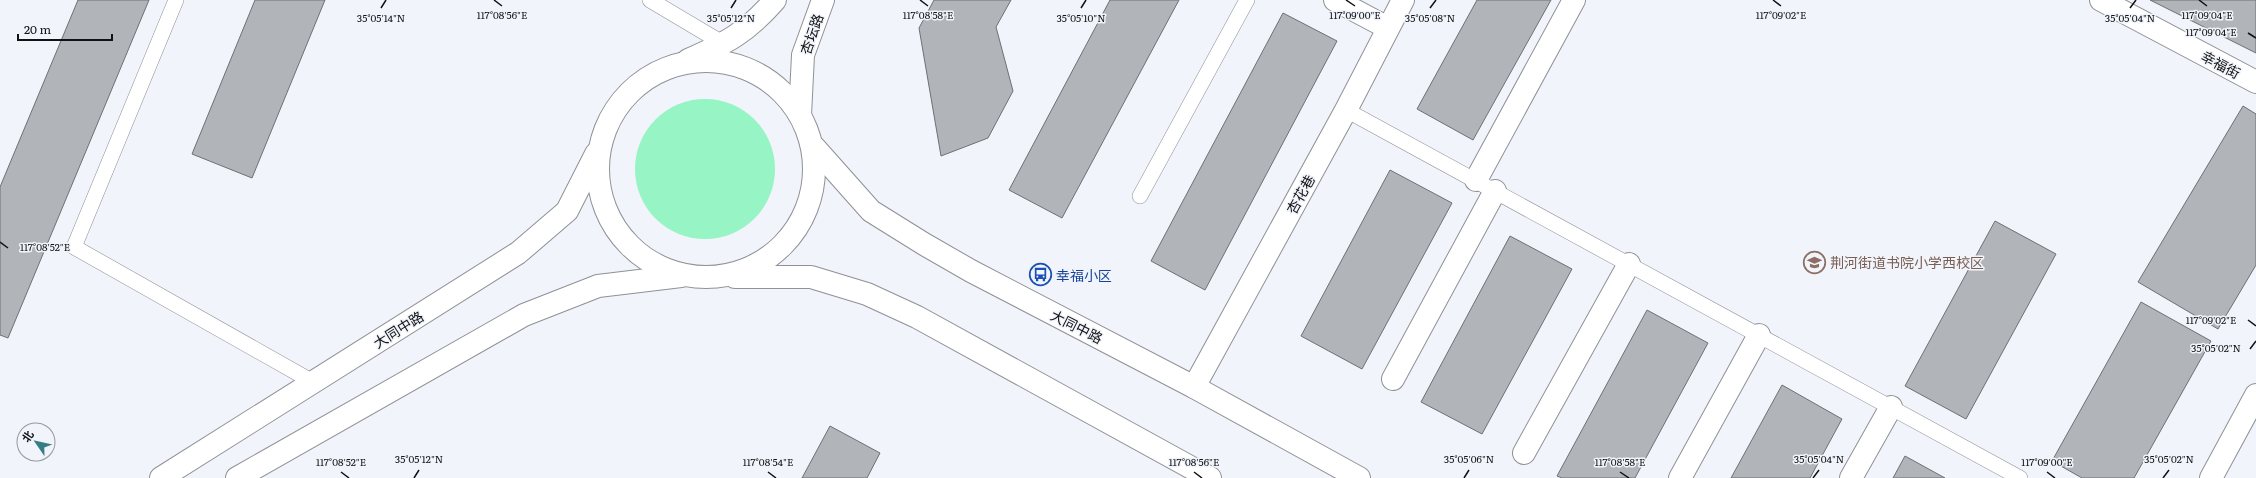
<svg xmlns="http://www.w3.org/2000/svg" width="2256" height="478" viewBox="0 0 2256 478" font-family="Literata,'Noto Sans SC',serif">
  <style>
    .green { fill: #96f4c5 }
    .building { fill: #b1b4b9; stroke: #6d7075 }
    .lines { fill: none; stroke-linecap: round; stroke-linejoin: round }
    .service-casing { stroke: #8e9196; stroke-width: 16 }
    .minor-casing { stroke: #8e9196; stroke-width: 24 }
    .secondary-casing { stroke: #8e9196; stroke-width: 24 }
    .service { stroke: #fff; stroke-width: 15 }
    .minor { stroke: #fff; stroke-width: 22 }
    .secondary { stroke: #fff; stroke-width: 22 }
    .ticks { fill: none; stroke: #101213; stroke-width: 1.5 }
    .labels { text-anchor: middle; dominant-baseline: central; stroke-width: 3; stroke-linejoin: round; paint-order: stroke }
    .street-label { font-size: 14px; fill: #101213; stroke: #f1f4fa }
    .education-label { font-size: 14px; fill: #785e54; stroke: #f1f4fa; text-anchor: start }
    .transit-label { font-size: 14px; fill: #164399; stroke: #f1f4fa; text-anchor: start }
    .ticks-label { font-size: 10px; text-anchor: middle; fill: #101213; stroke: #f1f4fa; stroke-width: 3; stroke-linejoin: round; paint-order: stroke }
  </style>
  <rect width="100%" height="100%" fill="#f1f4fa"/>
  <circle class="green" cx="705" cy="169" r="70"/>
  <g class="building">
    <polygon points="78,0 149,0 8,338 0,335 0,187"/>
    <polygon points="255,0 325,0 252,178 192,154"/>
    <polygon points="934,0 1011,0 996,27 1013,91 988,138 941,156 919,28"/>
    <polygon points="1110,0 1179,0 1062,218 1009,190"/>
    <polygon points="1477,0 1551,0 1473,140 1417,109"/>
    <polygon points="2150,0 2256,0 2256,53"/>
    <polygon points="1283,13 1337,41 1205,290 1151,261"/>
    <polygon points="2243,106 2256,114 2256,265 2218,329 2138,282"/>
    <polygon points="1390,170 1452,203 1362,369 1301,336"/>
    <polygon points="1995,221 2056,254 1966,419 1905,386"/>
    <polygon points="1510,236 1572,269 1482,434 1421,402"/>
    <polygon points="2141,302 2211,341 2134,478 2082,478 2052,461"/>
    <polygon points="1647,310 1708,343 1635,478 1562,478 1557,476"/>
    <polygon points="1782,385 1842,419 1810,478 1731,478"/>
    <polygon points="830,426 880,453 867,478 802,478"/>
    <polygon points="1905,456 1945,478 1893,478"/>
  </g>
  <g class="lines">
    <defs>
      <g id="service">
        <polyline points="176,0 74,247 313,382"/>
        <polyline points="650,0 724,44"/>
        <polyline points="1346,110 2020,478"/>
        <polyline points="1140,196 1247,0"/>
      </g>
      <g id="minor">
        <polyline points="1335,0 1388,28"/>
        <polyline points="2101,0 2256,82"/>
        <polyline points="1476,180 1574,0"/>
        <polyline points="1393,379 1495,191"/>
        <polyline points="1194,387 1346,110 1403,0"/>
        <polyline points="1524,453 1629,264"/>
        <polyline points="1680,478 1759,335"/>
        <polyline points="1851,478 1891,407"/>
      </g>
      <g id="secondary">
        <path d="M688,60c39,-17 59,-28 87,-60"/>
        <circle cx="706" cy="169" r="108"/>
        <polyline points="800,115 803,55 823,0"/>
        <polyline points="815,148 871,211 924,244 971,271 1194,387 1359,478"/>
        <polyline points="735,277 811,277 867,294 917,317 1210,478"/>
        <polyline points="161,478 518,253 567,211 596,154"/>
        <polyline points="237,478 524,315 598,286 681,276"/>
        <polyline points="2211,478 2256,395"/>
      </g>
    </defs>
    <use href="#service" class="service-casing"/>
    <use href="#minor" class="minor-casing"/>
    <use href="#secondary" class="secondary-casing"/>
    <use href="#service" class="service"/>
    <use href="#minor" class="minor"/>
    <use href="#secondary" class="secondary"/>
  </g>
  <path class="ticks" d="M494,0l8,6M920,0l8,6M1346,0l9,6M1773,0l8,6M2199,0l8,6M381,8l5,-8M731,8l5,-8M1081,8l5,-8M1430,8l6,-8M2130,8l6,-8M2248,33l8,5M0,242l8,6M2248,320l8,6M2250,349l6,-8M341,472l8,6M768,472l8,6M1194,472l8,6M1620,472l9,6M2047,472l8,6M414,478l5,-8M1464,478l5,-8M1813,478l6,-8M2163,478l6,-8"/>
  <defs>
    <symbol id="school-ring" viewBox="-11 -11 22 22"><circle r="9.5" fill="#f1f4fa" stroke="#8d6e63" stroke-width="1.5"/><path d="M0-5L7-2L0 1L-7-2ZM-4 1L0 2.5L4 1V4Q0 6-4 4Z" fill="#8d6e63"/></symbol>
    <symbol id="bus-ring" viewBox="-11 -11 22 22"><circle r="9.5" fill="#f1f4fa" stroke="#1a4fb4" stroke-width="1.5"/><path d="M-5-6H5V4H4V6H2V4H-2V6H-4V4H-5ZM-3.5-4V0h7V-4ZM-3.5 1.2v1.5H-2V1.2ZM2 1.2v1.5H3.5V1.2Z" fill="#1a4fb4"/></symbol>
  </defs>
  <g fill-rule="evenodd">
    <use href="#school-ring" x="1802" y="250" width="25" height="25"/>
    <use href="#bus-ring" x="1028" y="262" width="25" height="25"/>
  </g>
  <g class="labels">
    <g class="street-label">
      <text transform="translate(811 34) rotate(-71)">杏坛路</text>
      <text transform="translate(2221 64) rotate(28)">幸福街</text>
      <text transform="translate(1300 194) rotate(-61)">杏花巷</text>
      <text transform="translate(1077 326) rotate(27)">大同中路</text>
      <text transform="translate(398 329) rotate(-32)">大同中路</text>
    </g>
    <g class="education-label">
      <text x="1830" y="262">荆河街道书院小学西校区</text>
    </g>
    <g class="transit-label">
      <text x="1056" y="275">幸福小区</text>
    </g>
  </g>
  <g class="ticks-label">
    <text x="1355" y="19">117°09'00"E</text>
    <text x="502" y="19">117°08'56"E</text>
    <text x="928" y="19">117°08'58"E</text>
    <text x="1781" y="19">117°09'02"E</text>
    <text x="2207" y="19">117°09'04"E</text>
    <text x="381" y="22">35°05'14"N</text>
    <text x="731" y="22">35°05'12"N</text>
    <text x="1081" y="22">35°05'10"N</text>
    <text x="1430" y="22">35°05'08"N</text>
    <text x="2130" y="22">35°05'04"N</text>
    <text x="2211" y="36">117°09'04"E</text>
    <text x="45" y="251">117°08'52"E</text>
    <text x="2211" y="324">117°09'02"E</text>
    <text x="2216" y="352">35°05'02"N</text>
    <text x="419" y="463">35°05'12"N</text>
    <text x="1469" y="463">35°05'06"N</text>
    <text x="1819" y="463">35°05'04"N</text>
    <text x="2169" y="463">35°05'02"N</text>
    <text x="341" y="466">117°08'52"E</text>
    <text x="768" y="466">117°08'54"E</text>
    <text x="1194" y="466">117°08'56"E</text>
    <text x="1620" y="466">117°08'58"E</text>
    <text x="2047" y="466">117°09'00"E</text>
  </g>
  <g transform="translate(36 442) rotate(304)"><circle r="19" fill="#f1f4fa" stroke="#979a9e"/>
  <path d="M0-3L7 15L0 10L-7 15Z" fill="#367e84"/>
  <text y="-6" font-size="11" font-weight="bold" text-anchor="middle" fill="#101213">北</text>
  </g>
  <path d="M18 34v6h94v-6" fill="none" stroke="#101213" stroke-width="2"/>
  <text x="24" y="34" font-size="12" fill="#101213" stroke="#f1f4fa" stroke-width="3" paint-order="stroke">20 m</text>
</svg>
